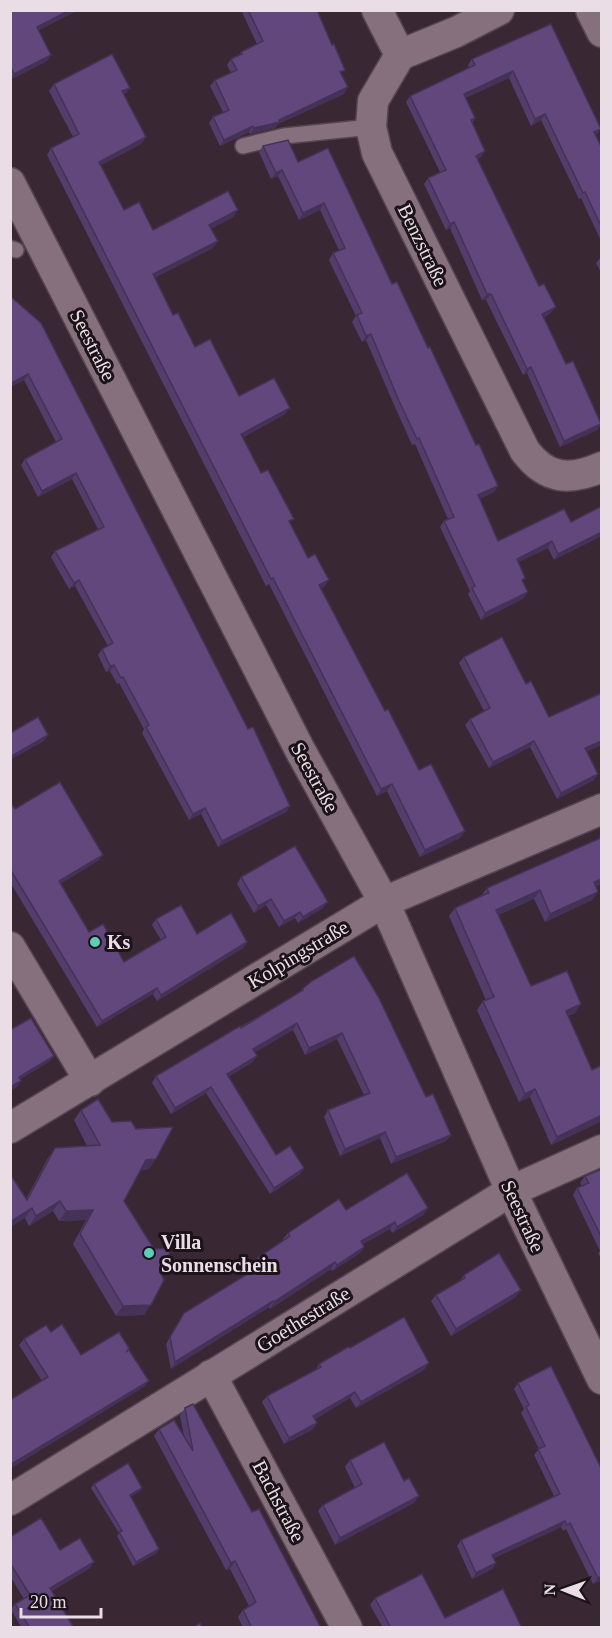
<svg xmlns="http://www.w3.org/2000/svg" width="612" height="1638" viewBox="0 0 612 1638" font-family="Georgia,serif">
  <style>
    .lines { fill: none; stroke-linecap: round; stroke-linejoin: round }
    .lane-casing { stroke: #554551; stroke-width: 18 }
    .street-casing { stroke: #554551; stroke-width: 33 }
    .lane { stroke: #86707e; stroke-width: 15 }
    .street { stroke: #86707e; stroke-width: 30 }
    .wall { fill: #533d6b }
    .shaded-wall { fill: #443257 }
    .building { fill: #61477c; stroke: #443257; stroke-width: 1.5 }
    .poi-dot { fill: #5eceb8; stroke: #1c1319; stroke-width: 2 }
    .labels { text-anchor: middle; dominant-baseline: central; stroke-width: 6; stroke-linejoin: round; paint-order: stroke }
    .street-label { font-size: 20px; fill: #eadde6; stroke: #1c1319 }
    .poi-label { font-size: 20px; font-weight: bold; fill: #eadde6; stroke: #1c1319; text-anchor: start }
  </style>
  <rect width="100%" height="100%" fill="#3a2734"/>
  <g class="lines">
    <defs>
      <g id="lane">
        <polyline points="243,146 284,136 371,127"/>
        <polyline points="10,248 16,250"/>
      </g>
      <g id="street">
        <polyline points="377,10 400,55"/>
        <path d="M499,10l-43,22 -56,23 -27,46 -2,26 6,26 148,298c22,29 45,30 77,16"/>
        <polyline points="591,10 602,32"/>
        <polyline points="10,183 300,750 384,902 511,1191 602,1379"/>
        <polyline points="10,947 90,1081"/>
        <polyline points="10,1128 384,902 602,809"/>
        <polyline points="211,1375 347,1628"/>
        <polyline points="10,1500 511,1191 602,1150"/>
      </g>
    </defs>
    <use href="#lane" class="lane-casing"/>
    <use href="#street" class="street-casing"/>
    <use href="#lane" class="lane"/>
    <use href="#street" class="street"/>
  </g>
  <g class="wall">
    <polygon points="10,10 78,10 39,30 47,61 10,80"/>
    <polygon points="241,10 317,10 342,75 344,94 278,124 275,128 250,134 249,132 220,146 209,123 213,117 223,112 210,86 215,80 231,73 227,65 231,59 238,56 241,52 257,44"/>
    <polygon points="551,24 597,135 595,136 602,148 602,243 581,198 579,199 541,120 531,126 509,78 465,98 475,118 472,123 481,157 477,159 551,313 544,317 566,364 601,424 597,430 560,447 527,373 523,375 486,300 482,300 450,228 446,230 424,184 428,178 440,172 406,102 410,96 469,68 468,65 472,59"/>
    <polygon points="54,84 125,94 124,95 146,137 141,144 101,165 124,210 153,230 238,210 233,217 211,229 213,248 154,278 173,315 195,347 239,396 285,414 242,438 261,473 290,524 308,558 329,580 324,587 321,588 385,711 460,838 420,857 387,791 377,796 269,584 266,586 47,155 51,148 73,137 49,91"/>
    <polygon points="263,146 298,162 392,284 428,348 476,445 498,486 494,492 479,499 498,541 571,522 602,506 554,560 548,548 518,562 523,582 524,598 481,620 468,594 470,591 440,527 444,521 448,519 415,444 412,445 395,407 366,340 362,342 352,322 356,316 329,260 333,253 339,250 320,210 299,220 278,176 271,179 259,152"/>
    <polygon points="602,256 602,274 596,263"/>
    <polygon points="10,296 290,806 286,812 218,847 201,814 189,820 142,733 144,729 119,683 117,684 110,671 106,672 98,655 102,649 108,646 75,586 69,589 51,557 55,551 98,529 72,479 38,497 21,465 25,459 56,442 24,380 10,387"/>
    <polygon points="464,657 526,684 549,717 587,752 594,780 557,799 530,747 489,768 465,725 470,719 484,711 459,663"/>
    <polygon points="10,802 15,809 99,860 60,884 89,932 124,962 161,940 152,925 156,919 197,934 247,942 243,948 157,1001 153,994 97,1027 10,882"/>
    <polygon points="602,835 596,887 598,892 592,900 545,922 534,899 498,915 531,986 575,1013 568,1016 592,1070 602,1065 602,1121 551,1145 530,1097 519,1102 477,1010 483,1001 486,1000 449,916 455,908 481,896 487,888 598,839"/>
    <polygon points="241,877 323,908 298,923 295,918 279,927 266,905 254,913 237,884"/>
    <polygon points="302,989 446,1141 391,1164 380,1138 340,1156 324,1117 328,1110 364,1095 337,1039 305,1055 293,1030 255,1052 253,1062 228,1077 276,1155 300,1174 270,1194 206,1093 171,1114 152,1083 156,1076 300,992"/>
    <polygon points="81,1110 112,1122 149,1169 141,1170 124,1201 160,1272 144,1315 116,1316 73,1244 86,1220 59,1221 53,1211 29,1226 25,1218 10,1227 10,1174 26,1199 48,1158 55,1148 87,1146 74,1120"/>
    <polygon points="602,1169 602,1261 598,1253 600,1251 573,1195 577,1188 582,1186 580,1183 585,1176"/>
    <polygon points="428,1208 423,1215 392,1233 390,1229 363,1244 364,1247 360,1253 332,1271 331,1269 270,1309 269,1307 171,1369 166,1344 184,1313 248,1274 246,1270 250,1263 284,1240 283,1239 288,1233 346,1210"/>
    <polygon points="464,1275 516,1297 451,1336 431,1301 436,1295 459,1282"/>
    <polygon points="51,1332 81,1355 127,1351 144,1387 42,1381 19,1345 24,1339"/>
    <polygon points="350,1348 424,1370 356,1408 350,1398 315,1419 317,1423 312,1430 284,1444 262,1402 267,1396 315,1371 319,1364"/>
    <polygon points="518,1383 602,1470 602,1580 593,1584 566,1529 563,1531 561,1527 494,1558 496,1563 492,1569 472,1579 457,1546 461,1540 554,1496 534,1455 539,1449 521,1413 524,1409 514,1389"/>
    <polygon points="185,1408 252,1512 321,1628 243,1628 238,1617 243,1610 249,1606 230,1569 226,1570 154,1436 159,1429 184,1436 180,1416"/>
    <polygon points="350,1460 404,1481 414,1503 335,1545 318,1511 323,1505 355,1488 345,1467"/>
    <polygon points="94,1484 142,1488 140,1491 130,1497 157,1553 133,1566 117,1536 119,1533 91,1488"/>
    <polygon points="10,1537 60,1550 90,1568 52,1591 74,1628 22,1628 11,1610 15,1604 24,1599 10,1576"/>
    <polygon points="375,1598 445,1618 522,1628 383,1628 370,1605"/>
  </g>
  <g class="shaded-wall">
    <polygon points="70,10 78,10 33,33 37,27"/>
    <polygon points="51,55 47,61 10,80 14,74"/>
    <polygon points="513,71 509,78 459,100 464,94"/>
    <polygon points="348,87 344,94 278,124 275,128 250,134 254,128 279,120"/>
    <polygon points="130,88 125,94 117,98 122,91"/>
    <polygon points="545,114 541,120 531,126 535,119"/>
    <polygon points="253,126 249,132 220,146 224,140"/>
    <polygon points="601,129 597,135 589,138 594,132"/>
    <polygon points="146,137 141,144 94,169 99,162"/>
    <polygon points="485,151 481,157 471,162 476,156"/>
    <polygon points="282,170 278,176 271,179 276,173"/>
    <polygon points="324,203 320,210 299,220 303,213"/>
    <polygon points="238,210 233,217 205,232 209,225"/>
    <polygon points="454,222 450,228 446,230 450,224"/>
    <polygon points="218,241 213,248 148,281 153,274"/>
    <polygon points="487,294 491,294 486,300 482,300"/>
    <polygon points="556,307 551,313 538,320 542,314"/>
    <polygon points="371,334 366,340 362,342 366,336"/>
    <polygon points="531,367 527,373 523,375 527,369"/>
    <polygon points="28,374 24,380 10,387 10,384"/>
    <polygon points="290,408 285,414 236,441 241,434"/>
    <polygon points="601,424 597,430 560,447 564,441"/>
    <polygon points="76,473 72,479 38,497 42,491"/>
    <polygon points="498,486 494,492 474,502 478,495"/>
    <polygon points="602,532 602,536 554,560 558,554"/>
    <polygon points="552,541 548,548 512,565 517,559"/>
    <polygon points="79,580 75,586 69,589 74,583"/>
    <polygon points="329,580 324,587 314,591 319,585"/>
    <polygon points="528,592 524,598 481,620 485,613"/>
    <polygon points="114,665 110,671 106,672 110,666"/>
    <polygon points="48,735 44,741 10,760 10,757"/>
    <polygon points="534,741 530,747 489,768 493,762"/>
    <polygon points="602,741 602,745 581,754 585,748"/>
    <polygon points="598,774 594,780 557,799 561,793"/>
    <polygon points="392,784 387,791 377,796 381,789"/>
    <polygon points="290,806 286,812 218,847 222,841"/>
    <polygon points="205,808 201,814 189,820 193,814"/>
    <polygon points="465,831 460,838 420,857 425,850"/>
    <polygon points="103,855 99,860 55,887 59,881"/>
    <polygon points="602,879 602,884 588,891 594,882"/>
    <polygon points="540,890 534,899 490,918 496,910"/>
    <polygon points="598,892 592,900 545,922 550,914"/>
    <polygon points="271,899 266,905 254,913 258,906"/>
    <polygon points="328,902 323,908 298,923 303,917"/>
    <polygon points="300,912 295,918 279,927 284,921"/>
    <polygon points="247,942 243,948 157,1001 161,995"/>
    <polygon points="157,988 153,994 97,1027 102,1021"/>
    <polygon points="581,1004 575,1013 560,1019 566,1011"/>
    <polygon points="297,1023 293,1030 249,1056 253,1049"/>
    <polygon points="342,1033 337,1039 305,1055 309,1048"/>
    <polygon points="54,1056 49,1062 14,1083 19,1077"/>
    <polygon points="257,1056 253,1062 222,1080 227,1074"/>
    <polygon points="21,1081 17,1087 10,1091 10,1087"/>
    <polygon points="211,1087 206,1093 171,1114 175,1108"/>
    <polygon points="535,1089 530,1097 519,1102 525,1094"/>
    <polygon points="602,1115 602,1121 551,1145 557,1137"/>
    <polygon points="385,1132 380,1138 340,1156 345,1149"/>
    <polygon points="451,1135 446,1141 391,1164 396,1157"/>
    <polygon points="156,1159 149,1169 139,1170 146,1160"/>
    <polygon points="304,1168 300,1174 270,1194 274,1188"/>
    <polygon points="60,1201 53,1211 29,1226 36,1216"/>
    <polygon points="32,1208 25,1218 10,1227 10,1222"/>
    <polygon points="428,1208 423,1215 392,1233 397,1227"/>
    <polygon points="93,1210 86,1220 59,1221 66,1211"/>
    <polygon points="395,1222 390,1229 356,1248 361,1241"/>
    <polygon points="364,1247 360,1253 332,1271 337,1265"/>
    <polygon points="335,1262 331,1269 270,1309 274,1302"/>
    <polygon points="521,1290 516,1297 451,1336 456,1329"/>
    <polygon points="273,1301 269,1307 171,1369 175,1362"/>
    <polygon points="151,1305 144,1315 116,1316 123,1306"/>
    <polygon points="429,1363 424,1370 356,1408 361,1402"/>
    <polygon points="149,1381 144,1387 10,1469 10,1465"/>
    <polygon points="355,1392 350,1398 309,1423 313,1416"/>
    <polygon points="317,1423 312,1430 284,1444 289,1438"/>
    <polygon points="142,1488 140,1491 127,1499 130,1495"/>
    <polygon points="419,1496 414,1503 335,1545 340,1538"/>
    <polygon points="565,1521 561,1527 488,1561 492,1555"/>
    <polygon points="159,1549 157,1553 133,1566 136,1562"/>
    <polygon points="235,1561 230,1569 226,1570 231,1563"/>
    <polygon points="94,1562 90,1568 46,1594 50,1588"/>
    <polygon points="496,1563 492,1569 472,1579 476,1573"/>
    <polygon points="602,1576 602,1580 593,1584 598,1578"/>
  </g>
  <g class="building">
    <polygon points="10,10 70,10 37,27 51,55 14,74 10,66"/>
    <polygon points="248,10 317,10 332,45 334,44 345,70 340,72 348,87 279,120 280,122 254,128 253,126 224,140 213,117 229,110 215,80 237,70 231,59 242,54 241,52 263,41"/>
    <polygon points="551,24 601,129 594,132 602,148 602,228 585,192 583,193 545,114 535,119 513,71 464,94 475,118 471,120 485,151 476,156 539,286 544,284 556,307 542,314 566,364 573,361 601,424 564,441 531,367 527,369 491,294 487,294 454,222 450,224 428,178 446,170 410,96 475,65 472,59"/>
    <polygon points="112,54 130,88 122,91 146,137 99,162 124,210 139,202 153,230 228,191 238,210 209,225 218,241 153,274 173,315 178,313 195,347 210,339 239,396 274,378 290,408 241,434 261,473 268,470 294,519 289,521 308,558 315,554 329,580 319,585 385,711 388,709 419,770 431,764 465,831 425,850 392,784 381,789 273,578 271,579 51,148 79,134 54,84"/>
    <polygon points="288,140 298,162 328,148 392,284 397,282 428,348 430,347 476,445 479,444 498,486 478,495 498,541 564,509 571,522 602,506 602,532 558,554 552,541 517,559 525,578 522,580 528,592 485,613 472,588 475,586 444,521 454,517 419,438 417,439 399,401 371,334 366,336 357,315 362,313 333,253 345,248 324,203 303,213 282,170 276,173 263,146"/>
    <polygon points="10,296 41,323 248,729 253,727 290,806 222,841 205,808 193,814 146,727 149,725 123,677 121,678 114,665 110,666 102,649 113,643 79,580 74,583 55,551 104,527 76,473 42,491 25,459 62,439 28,374 10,384"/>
    <polygon points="502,637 526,684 531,681 549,717 602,693 602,741 585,748 598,774 561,793 534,741 493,762 470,719 490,708 464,657"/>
    <polygon points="38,717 48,735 10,757 10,733"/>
    <polygon points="60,782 103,855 59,881 89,932 103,924 124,962 166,937 156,919 181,905 197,934 231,913 247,942 161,995 157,988 102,1021 10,869 10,802 15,809"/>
    <polygon points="602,835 602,879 594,882 598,892 550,914 540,890 496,910 531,986 567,971 581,1004 566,1011 592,1070 602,1065 602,1115 557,1137 535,1089 525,1094 483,1001 494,997 455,908 488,893 489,894 487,888 601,838 600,836"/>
    <polygon points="295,846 328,902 303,917 300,912 284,921 271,899 258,906 241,877"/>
    <polygon points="354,956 379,998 426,1097 433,1094 451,1135 396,1157 385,1132 345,1149 328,1110 370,1093 342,1033 309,1048 297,1023 253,1049 257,1056 227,1074 276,1155 290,1146 304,1168 274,1188 211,1087 175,1108 156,1076 240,1026 241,1028 303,990 302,989 312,981"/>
    <polygon points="31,1018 54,1056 19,1077 21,1081 10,1087 10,1030"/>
    <polygon points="98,1099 112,1122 131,1121 136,1129 173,1127 156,1159 146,1160 124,1201 154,1249 172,1248 160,1272 164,1280 151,1305 123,1306 80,1234 93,1210 66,1211 60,1201 36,1216 32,1208 10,1222 10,1174 27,1200 55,1148 100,1145 81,1110"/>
    <polygon points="602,1169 602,1238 577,1188 589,1183 585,1176"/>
    <polygon points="407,1173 428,1208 397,1227 395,1222 361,1241 364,1247 337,1265 335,1262 274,1302 273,1301 175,1362 170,1337 184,1313 254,1270 250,1263 290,1236 288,1233 339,1199 346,1210"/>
    <polygon points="499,1253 521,1290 456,1329 436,1295 465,1278 464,1275"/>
    <polygon points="404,1317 429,1363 361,1402 355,1392 313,1416 317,1423 289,1438 267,1396 321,1367 319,1364 348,1347 350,1348"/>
    <polygon points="62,1324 81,1355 119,1332 129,1348 127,1351 129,1350 149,1381 10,1465 10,1400 48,1377 24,1339 46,1325 51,1332"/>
    <polygon points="551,1366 602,1470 602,1576 598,1578 570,1523 567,1525 565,1521 492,1555 496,1563 476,1573 461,1540 560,1494 538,1449 545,1446 526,1407 529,1405 518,1383"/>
    <polygon points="193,1404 252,1512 259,1509 321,1628 252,1628 243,1610 256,1602 235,1561 231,1563 159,1429 174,1420 193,1451 185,1408"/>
    <polygon points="384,1442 404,1481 409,1478 419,1496 340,1538 323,1505 362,1484 350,1460"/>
    <polygon points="128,1463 142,1488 130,1495 159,1549 136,1562 119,1532 122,1531 94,1484"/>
    <polygon points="41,1518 60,1550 80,1538 94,1562 50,1588 74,1628 30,1628 15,1604 30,1595 10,1563 10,1537"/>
    <polygon points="422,1574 445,1618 503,1589 522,1628 391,1628 375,1598"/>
    <polygon points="200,1623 202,1628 192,1628"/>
  </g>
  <g class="poi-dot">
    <circle cx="95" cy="942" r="6"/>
    <circle cx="149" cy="1253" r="6"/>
  </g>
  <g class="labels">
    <g class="street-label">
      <text transform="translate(423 245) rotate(64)">Benzstraße</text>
      <text transform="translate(93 345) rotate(63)">Seestraße</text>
      <text transform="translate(315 777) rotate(61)">Seestraße</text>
      <text transform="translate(298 954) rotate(-31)">Kolpingstraße</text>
      <text transform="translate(523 1216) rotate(65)">Seestraße</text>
      <text transform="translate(303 1319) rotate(-32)">Goethestraße</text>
      <text transform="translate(279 1501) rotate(62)">Bachstraße</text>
    </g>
    <g class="poi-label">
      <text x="107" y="942">Ks</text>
      <text x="161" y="1242">Villa<tspan x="161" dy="23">Sonnenschein</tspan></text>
    </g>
  </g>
  <rect width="612" height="1638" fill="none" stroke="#eadde6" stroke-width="24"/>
  <g transform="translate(564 1590) rotate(271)" stroke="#1c1319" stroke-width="4.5" paint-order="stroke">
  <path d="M0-4.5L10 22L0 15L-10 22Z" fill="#eadde6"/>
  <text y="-9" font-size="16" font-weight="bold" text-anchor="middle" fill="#eadde6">N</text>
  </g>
  <path d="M21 1608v9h80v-9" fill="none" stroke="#eadde6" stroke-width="3"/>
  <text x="30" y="1608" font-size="18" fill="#eadde6" stroke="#1c1319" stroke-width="4.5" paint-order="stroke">20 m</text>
</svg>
